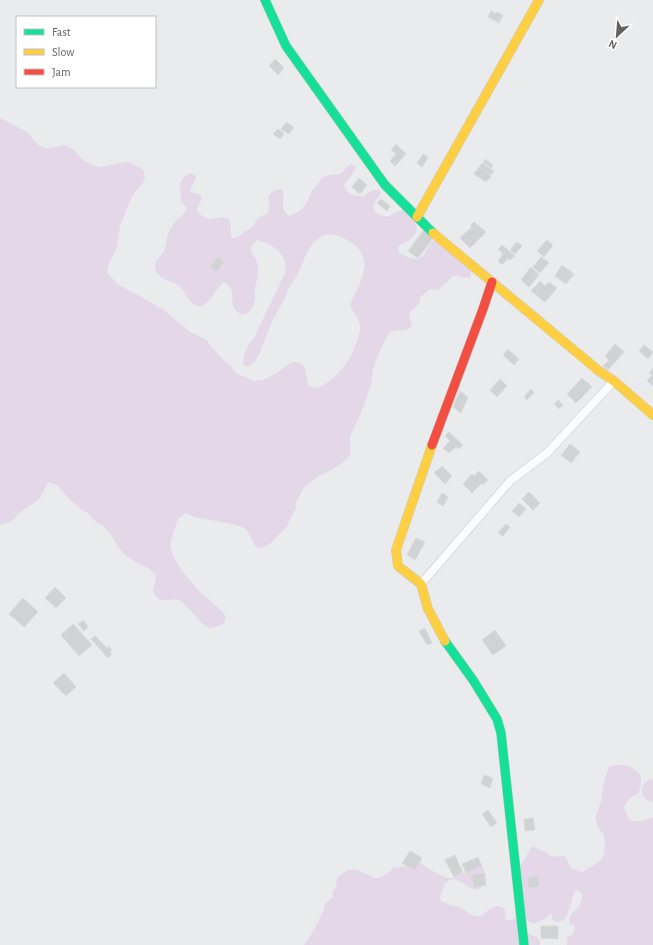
<svg xmlns="http://www.w3.org/2000/svg" width="653" height="945" viewBox="0 0 653 945" font-family="'Alegreya Sans',sans-serif">
  <style>
    .green { fill: #e3d7e8 }
    .building { fill: #d1d2d4; stroke: #d8dadc }
    .lines { fill: none; stroke-linecap: round; stroke-linejoin: round }
    .street-casing { stroke: #c8c9ca; stroke-width: 9 }
    .fast-casing { stroke: #c9c9c9; stroke-width: 10 }
    .slow-casing { stroke: #c9c9c9; stroke-width: 10 }
    .jam-casing { stroke: #c9c9c9; stroke-width: 10 }
    .street { stroke: #fcfcfc; stroke-width: 8 }
    .fast { stroke: #16e098; stroke-width: 9 }
    .slow { stroke: #ffcf43; stroke-width: 9 }
    .jam { stroke: #f24e42; stroke-width: 9 }
  </style>
  <rect width="100%" height="100%" fill="#e9ebed"/>
  <g class="green">
    <path d="M0,118l27,14 9,11 4,3 5,2h5l15,-3 9,5 9,10 9,5 9,2 23,-5h5l13,7 2,3 1,5 -2,5 -5,7 -3,3 -6,11 -3,9 -6,13 -3,23 -7,13 -3,10 2,4 10,10 35,19 12,8 23,19 17,9 14,17 11,9 5,7 18,8 9,-1 14,-7 11,-9 5,-2h5l4,2 3,4 3,17c3,2 5,3 9,3 11,-3 27,-19 32,-29 5,-8 10,-21 11,-30 1,-11 -8,-16 -10,-25 4,-9 9,-17 12,-26 6,-20 -1,-33 -21,-41 -8,-3 -16,-4 -23,2 -12,9 -14,23 -21,36 -4,6 -8,12 -11,18l2,-1c-6,13 -14,24 -19,37 -7,14 -7,29 -21,38l-5,-2c-1,-10 6,-21 12,-29l30,-63c5,-17 -13,-30 -28,-33 -15,12 1,16 1,26 1,9 -1,14 -3,21 -1,4 0,8 0,12 -1,8 -7,19 -16,14 -13,-8 0,-24 -15,-31 -10,7 -19,36 -34,19 -3,-3 -4,-7 -7,-11 -7,-10 -19,-8 -25,-16 -2,-2 -3,-5 -3,-8 0,-6 5,-9 8,-13 5,-8 2,-18 9,-26 1,-3 3,-6 5,-7 5,-4 8,-6 10,-12l-6,-7 -1,-18 4,-6 6,-4 5,2 1,4 -6,10 1,3 2,1h4l2,1 3,4 -5,11v2l5,5 6,3h3l12,-2 6,2c3,7 0,13 3,19 6,1 9,-3 13,-7 2,-1 4,-1 6,-3 4,-3 5,-9 10,-12 3,-1 5,0 7,-4 5,-8 -6,-16 7,-21 3,-1 5,-2 8,0 1,9 -3,22 7,25l9,-5 4,-3 4,-6 5,-11 11,-14 7,-2 11,-1 7,-8 3,-2 4,2 1,2c-4,7 -9,11 -12,18 3,9 10,9 18,11l11,-7h7l1,2c-1,4 -3,5 -5,8 -8,12 3,15 12,17l8,-5 7,-2c9,5 13,10 14,21l-7,9 -12,6 1,7c4,2 7,4 12,5 15,5 14,-11 23,-18l37,30v5l-1,2c-6,3 -10,-2 -17,-1l-15,14 -8,-1 -7,6 -2,1 -2,7 -4,5 -5,4 -1,5 3,6 -2,5 -5,2 -14,1c-8,11 -14,25 -18,38 -1,5 -1,11 -2,16 -2,6 -5,12 -6,18l-15,34c-1,5 1,10 1,16 -10,16 -32,20 -45,33 -5,5 -8,13 -11,19l2,1 -10,20 -16,17 -8,4 -4,1 -4,-2 -4,-9 -5,-8 -4,-2 -9,-3 -39,-7 -8,-4 -8,6 -8,25 2,9 8,15 18,22 25,22c3,4 4,8 0,12 -2,2 -5,2 -8,3 -1,0 -6,1 -6,1 -8,-2 -20,-23 -30,-28 -8,-3 -17,4 -23,-3 -5,-6 0,-15 0,-22l-6,-6 -13,-6 -13,-9 -7,-9 -7,-12 -7,-7 -8,-5 -6,-7 -8,-5 -11,-9 -13,-15 -9,-3c-3,5 -5,12 -9,17 -5,5 -10,7 -16,11 -9,7 -9,13 -23,15z"/>
    <path d="M616,765c12,-1 15,2 24,9 2,8 1,13 -2,20 -8,3 -11,6 -14,14l5,12c8,2 17,1 24,-3v128h-86v-7l6,-4 2,-7 -6,-4 1,-7 9,-10 3,-6v-7l-6,-3c-6,10 -5,20 -12,30l-6,2 -6,-2 -1,-7 -5,5 -13,6 -10,-6 -4,-49 13,-23 13,6 6,5 14,-1 6,12 6,3 6,1 17,-11 4,-6 1,-14 -2,-7 -4,-5 -3,-7v-7l5,-13 3,-20 5,-15z"/>
    <path d="M649,779l4,1v22l-4,-1 -6,-4c-2,-9 -1,-11 6,-18z"/>
    <path d="M416,862c7,0 8,4 13,7 4,2 14,8 18,9 10,1 23,-8 32,-12 4,1 5,3 6,7 1,4 1,8 -2,12 -7,12 -20,-5 -29,-6 -3,0 -6,2 -9,4l-5,15 1,3c3,1 6,3 9,4 3,1 6,0 9,2 6,2 10,8 17,9 9,2 14,-13 25,-9 7,3 4,8 4,13h6l6,-3 12,17 8,3 3,4v4h-236l11,-17 9,-19 1,-5 8,-8 -1,-4 4,-5 1,-8 3,-4 8,-5h9l18,8 7,-1 10,-7v-2l16,-2z"/>
  </g>
  <g class="building">
    <polygon points="491,11 496,14 497,12 503,15 499,23 488,17"/>
    <polygon points="275,59 284,68 278,75 269,66"/>
    <polygon points="286,122 294,127 289,134 281,129"/>
    <polygon points="278,129 284,134 280,139 273,134"/>
    <polygon points="396,144 406,154 395,166 390,161 396,154 391,150"/>
    <polygon points="423,154 428,157 422,167 417,163"/>
    <polygon points="485,159 493,165 491,168 483,162"/>
    <polygon points="482,163 494,171 491,175 479,167"/>
    <polygon points="479,167 491,176 486,182 474,174"/>
    <polygon points="359,178 367,185 360,194 352,187"/>
    <polygon points="381,199 390,206 387,211 377,203"/>
    <polygon points="474,222 486,232 470,248 460,238 472,227 470,226"/>
    <polygon points="424,230 434,237 418,258 408,251"/>
    <polygon points="547,240 553,245 544,257 537,251"/>
    <polygon points="517,242 522,246 515,254 510,250"/>
    <polygon points="502,245 515,256 510,260 508,258 502,265 498,261 503,254 498,249"/>
    <polygon points="218,257 224,262 216,272 210,267"/>
    <polygon points="541,257 549,263 540,273 533,267"/>
    <polygon points="562,265 574,274 566,284 555,276"/>
    <polygon points="531,267 539,275 529,287 521,280"/>
    <polygon points="540,281 545,286 549,282 557,288 545,302 531,291"/>
    <polygon points="615,344 624,352 608,370 603,366 609,360 605,356"/>
    <polygon points="644,345 653,352 648,359 639,351"/>
    <polygon points="508,349 519,359 514,365 503,355"/>
    <polygon points="653,368 653,386 647,381 652,375 649,373"/>
    <polygon points="582,378 592,387 576,403 567,394"/>
    <polygon points="500,379 507,386 497,397 490,390"/>
    <polygon points="531,389 534,393 527,400 524,397"/>
    <polygon points="460,391 468,397 461,413 453,407"/>
    <polygon points="558,400 563,405 559,409 554,404"/>
    <polygon points="449,432 463,445 459,449 456,447 449,453 443,448 450,441 445,436"/>
    <polygon points="570,444 580,452 571,463 561,455"/>
    <polygon points="442,466 452,476 445,484 434,473"/>
    <polygon points="479,471 488,480 483,485 482,483 472,493 463,484 472,474 474,476"/>
    <polygon points="529,492 540,503 533,510 522,499"/>
    <polygon points="442,493 448,497 443,506 437,502"/>
    <polygon points="519,503 526,509 519,517 512,511"/>
    <polygon points="506,524 510,527 503,536 498,533"/>
    <polygon points="416,538 425,542 415,560 407,555"/>
    <polygon points="55,587 66,598 56,608 45,598"/>
    <polygon points="23,598 38,612 24,627 9,614"/>
    <polygon points="83,620 88,627 84,631 78,624"/>
    <polygon points="73,624 92,645 79,656 61,635"/>
    <polygon points="425,628 432,643 427,645 419,631"/>
    <polygon points="495,630 506,646 493,655 482,640"/>
    <polygon points="95,636 107,648 108,646 112,650 110,652 112,654 108,658 91,639"/>
    <polygon points="64,673 76,687 66,696 53,683"/>
    <polygon points="484,775 493,778 490,788 481,784"/>
    <polygon points="488,810 497,823 491,827 482,814"/>
    <polygon points="533,818 535,830 525,831 524,819"/>
    <polygon points="410,851 422,858 415,870 402,863"/>
    <polygon points="455,855 463,873 454,877 445,860"/>
    <polygon points="478,857 482,866 466,873 462,864"/>
    <polygon points="484,873 486,885 474,887 472,875"/>
    <polygon points="538,876 539,886 529,888 528,878"/>
    <polygon points="541,926 558,926 558,939 541,938"/>
  </g>
  <g class="lines">
    <defs>
      <polyline id="street" points="421,584 510,481 547,453 614,381"/>
      <g id="fast">
        <polyline points="265,0 286,46 385,185 433,233"/>
        <polyline points="445,641 473,680 497,719 501,733 524,945"/>
      </g>
      <g id="slow">
        <polyline points="417,217 539,0"/>
        <polyline points="433,233 599,371 614,381 653,415"/>
        <polyline points="432,445 396,550 398,566 421,584 428,609 445,641"/>
      </g>
      <polyline id="jam" points="432,445 483,309 492,282"/>
    </defs>
    <use href="#street" class="street-casing"/>
    <use href="#fast" class="fast-casing"/>
    <use href="#slow" class="slow-casing"/>
    <use href="#jam" class="jam-casing"/>
    <use href="#street" class="street"/>
    <use href="#fast" class="fast"/>
    <use href="#slow" class="slow"/>
    <use href="#jam" class="jam"/>
  </g>
  <rect x="16" y="16" width="140" height="72" fill="#ffffff" stroke="#c1c0bf"/>
  <rect x="24" y="29" width="20" height="6" fill="#16e098" stroke="#c1c0bf"/>
  <text x="52" y="36" font-size="12" fill="#65615e">Fast</text>
  <rect x="24" y="49" width="20" height="6" fill="#ffcf43" stroke="#c1c0bf"/>
  <text x="52" y="56" font-size="12" fill="#65615e">Slow</text>
  <rect x="24" y="69" width="20" height="6" fill="#f24e42" stroke="#c1c0bf"/>
  <text x="52" y="76" font-size="12" fill="#65615e">Jam</text>
  <g transform="translate(617 36) rotate(206)" stroke="#ffffff" stroke-width="3" paint-order="stroke">
  <path d="M0-3L7 15L0 10L-7 15Z" fill="#65615e"/>
  <text y="-6" font-size="11" font-weight="bold" text-anchor="middle" fill="#65615e">N</text>
  </g>
</svg>
